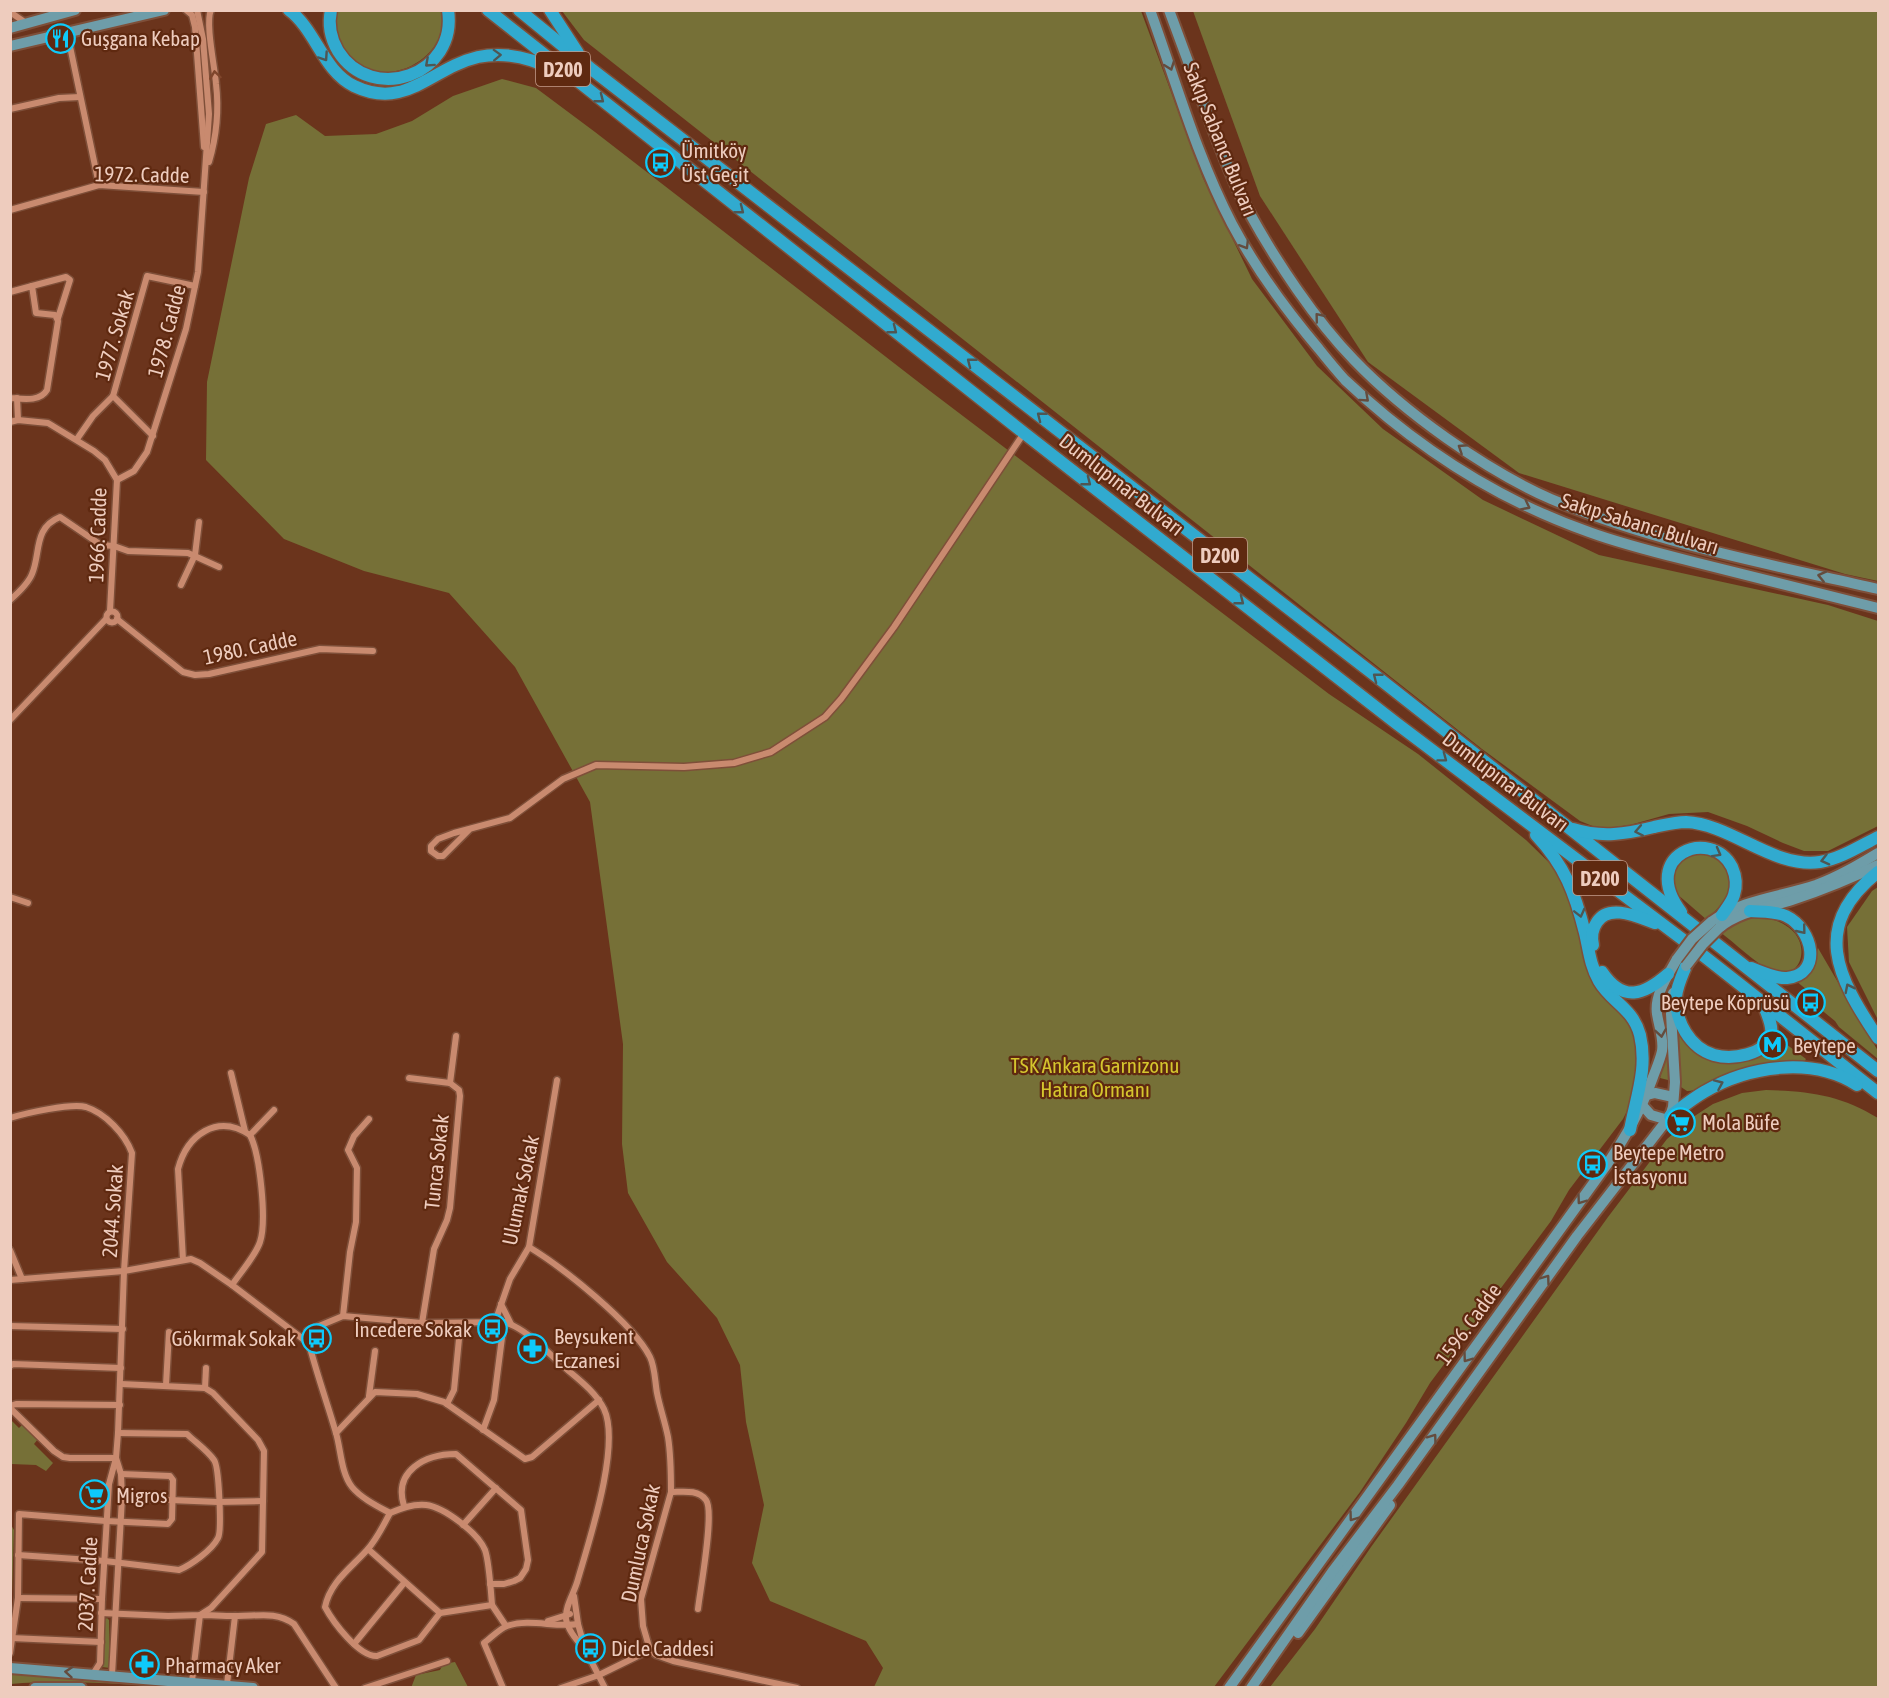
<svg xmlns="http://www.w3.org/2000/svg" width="1889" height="1698" viewBox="0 0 1889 1698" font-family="'Asap Condensed',sans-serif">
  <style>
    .green { fill: #767037 }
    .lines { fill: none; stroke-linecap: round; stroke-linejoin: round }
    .street-casing { stroke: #7e4f39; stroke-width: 9 }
    .primary-casing { stroke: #7e4f39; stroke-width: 14 }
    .highway-casing { stroke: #7e4f39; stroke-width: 15 }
    .street { stroke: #c98a6f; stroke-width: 6 }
    .primary { stroke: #6e9da9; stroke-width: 10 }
    .highway { stroke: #31aacf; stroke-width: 12 }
    .primary-bridge-casing { stroke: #7e4f39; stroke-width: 14; stroke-linecap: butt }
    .primary-bridge { stroke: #6e9da9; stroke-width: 10 }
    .oneway { stroke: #4f5653 }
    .oneway2 { stroke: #644c3e }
    .oneway3 { stroke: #7f462c }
    .labels { text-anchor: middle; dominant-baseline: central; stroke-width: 4.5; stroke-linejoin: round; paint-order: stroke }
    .shield { fill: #5f2910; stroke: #c39b8a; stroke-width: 1.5 }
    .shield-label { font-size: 20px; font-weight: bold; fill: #eeccbe }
    .poi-label { font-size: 21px; fill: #eeccbe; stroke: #5f2910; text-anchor: start }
    .street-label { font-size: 21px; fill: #eeccbe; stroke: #5f2910 }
    .park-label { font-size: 21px; fill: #d5c62e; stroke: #5f2910 }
  </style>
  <rect width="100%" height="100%" fill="#6b341c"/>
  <g class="green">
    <path d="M337,11h105c1,5 2,12 1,18 -15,49 -87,62 -105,9 -3,-10 -5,-18 -1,-27z"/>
    <polygon points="562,11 1141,11 1203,178 1252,279 1317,366 1383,429 1483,500 1599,555 1828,605 1878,621 1878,826 1828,851 1804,851 1783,843 1747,826 1708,812 1669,814 1630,825 1600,829 1580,821 1482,749 584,40"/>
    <polygon points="1193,11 1878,11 1878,581 1845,574 1519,473 1368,362 1260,196"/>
    <polygon points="502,79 536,88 595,132 930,391 1329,694 1418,754 1526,840 1569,882 1586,958 1628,1018 1640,1050 1632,1101 1623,1119 1569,1190 1551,1221 1430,1383 1406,1423 1360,1492 1214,1687 874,1687 883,1668 866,1641 770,1601 752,1563 764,1505 746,1422 740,1365 717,1318 667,1262 628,1193 622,1144 623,1044 590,802 515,667 449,593 364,571 284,539 206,460 207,382 249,178 266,124 296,115 325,136 376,134 412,121 453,96"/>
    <polygon points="1696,851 1716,856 1729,868 1731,886 1727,898 1707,920 1677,894 1671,872 1678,861"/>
    <polygon points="1878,887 1878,1020 1849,962 1847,927 1872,891"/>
    <path d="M1754,917c11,1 22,2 31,8 31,18 14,62 -16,45 -17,-10 -33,-26 -49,-38l21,-13z"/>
    <polygon points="1818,948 1878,1051 1878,1059 1839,1027 1835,1021 1803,995 1807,990 1796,981 1813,965"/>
    <polygon points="1677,975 1667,1006 1666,1017 1670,1035 1672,1081 1660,1078 1668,1051 1669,1038 1665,1021 1665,1006"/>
    <path d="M1774,1026l14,13 -2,5 20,15 -2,3c-28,-1 -60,7 -87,17 -10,4 -19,12 -30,12l-6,-4 -3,-60 18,20 51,10z"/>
    <path d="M1766,1090c43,1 75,5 112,28v569h-608l45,-58 56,-82 237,-330 59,-78 23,-20 23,-15 29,-11z"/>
    <polygon points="10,1419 19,1428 23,1424 38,1439 34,1444 53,1463 46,1471 36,1465 11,1464"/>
    <polygon points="11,1525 14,1530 11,1626"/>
    <polygon points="107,1618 109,1620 110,1668 102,1667 104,1620"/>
    <polygon points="455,1662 468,1687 411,1688 416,1675 440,1670 443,1664"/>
    <path d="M11,1674h15l174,13c-63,0 -127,-9 -189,-3z"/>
  </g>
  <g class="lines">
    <defs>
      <g id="street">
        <polyline points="186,10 192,15 195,27 204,147"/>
        <polyline points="10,12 26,23"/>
        <polyline points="67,32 99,185"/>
        <polyline points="10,109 59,98 80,97"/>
        <path d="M209,162c7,-24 10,-53 7,-78 -1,-16 -11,-61 -5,-74"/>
        <polyline points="10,210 99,185 204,192"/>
        <polyline points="32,286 66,277 70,280 58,318"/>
        <path d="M10,292l22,-6 4,27 19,2 3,6 -11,69c-7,12 -24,9 -37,8"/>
        <polyline points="113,396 153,436"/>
        <polyline points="17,398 18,420"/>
        <polyline points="10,422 18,420 48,423 94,451 105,460 117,480 110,611"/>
        <polyline points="77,439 93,416 113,396 147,276 195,286"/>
        <polyline points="117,480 134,471 147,452 186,329 198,272 209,114 203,39 197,10"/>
        <polyline points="181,585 195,555 199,522"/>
        <path d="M10,600c8,-7 18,-16 22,-26 9,-21 1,-46 28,-57l41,28 13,1 14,5 60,2 31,14"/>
        <circle cx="112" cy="617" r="5.5"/>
        <polyline points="117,619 183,672 195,675 209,674 320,649 373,651"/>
        <polyline points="10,720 106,619"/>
        <polyline points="470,829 443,856 438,856 431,851 431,846 438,839 454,833 510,818 563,779 596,765 684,767 734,763 771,752 825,717 841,699 894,627 1024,433"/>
        <polyline points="10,897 28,903"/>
        <polyline points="231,1073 245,1131"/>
        <polyline points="409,1078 450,1083 459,1090 460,1096 450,1208 447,1220 434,1249 422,1323"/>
        <polyline points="450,1083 456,1036"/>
        <path d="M10,1118c16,-5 61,-15 76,-11 19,6 39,27 46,46l-8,118 -6,162 -2,25 -7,26 -7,115 -2,64 -7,11"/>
        <path d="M529,1247c33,20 104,76 121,110 5,10 5,25 7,36 3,15 8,29 11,44 3,19 3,37 3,55l-30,107 2,27 7,24"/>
        <polyline points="10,1250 22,1279"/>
        <path d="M183,1260l-5,-91c9,-34 39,-56 72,-34l24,-25"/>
        <polyline points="10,1280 124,1271 191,1259 200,1263 232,1285 303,1339 308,1340"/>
        <path d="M232,1285c8,-12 24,-30 28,-43 7,-21 0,-88 -10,-107"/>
        <polyline points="501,1304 511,1324"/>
        <polyline points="343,1316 350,1252 356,1222 357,1168 348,1150 354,1136 369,1119"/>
        <polyline points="495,1322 510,1279 529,1247 557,1080"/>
        <polyline points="10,1326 123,1329"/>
        <path d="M307,1331l36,-15 79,7 82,-1c23,7 42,29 59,44 15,13 32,25 41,43 17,36 -15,132 -26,170 -3,13 -13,26 -12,40 2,12 11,22 19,30"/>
        <path d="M308,1340c8,32 19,62 28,93 5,17 5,40 16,54 9,11 25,19 38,26"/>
        <polyline points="10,1366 13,1364 121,1368"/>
        <polyline points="166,1385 169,1332"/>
        <polyline points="205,1388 206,1368"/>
        <polyline points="369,1396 375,1351"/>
        <polyline points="447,1404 454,1390 459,1339"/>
        <polyline points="10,1406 16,1404 120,1405"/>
        <polyline points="10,1408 54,1451 63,1457 70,1458 116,1458"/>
        <polyline points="483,1430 494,1400 504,1322"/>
        <polyline points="336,1433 375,1392 417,1394 444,1402 525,1459 532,1457 599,1400"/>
        <path d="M671,1492c11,0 27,-3 35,8 9,12 -6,90 -8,109"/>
        <polyline points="122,1498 218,1502 263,1501"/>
        <path d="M404,1506c-11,-35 21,-52 52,-52l65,56 7,50 -2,9 -6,9 -6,3 -10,3h-14"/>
        <path d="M390,1513c12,-5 22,-9 36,-8 18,2 52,28 59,45 4,11 6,42 7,55l-52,8"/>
        <polyline points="463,1525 496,1488"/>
        <path d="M368,1549l72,64 -21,27 -42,16c-18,1 -44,-34 -52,-49 5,-25 26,-39 42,-57 10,-11 16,-24 23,-37"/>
        <path d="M18,1555l87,6 74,9c12,-5 33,-20 39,-32 4,-7 1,-72 -4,-78 -7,-10 -19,-18 -27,-26l-69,-1"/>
        <polyline points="574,1596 578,1624 585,1649 605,1688"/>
        <polyline points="18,1598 102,1599"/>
        <polyline points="492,1605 506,1626"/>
        <polyline points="101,1613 168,1616 200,1615 211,1608 262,1552 264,1451 258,1440 213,1393 205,1388 121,1384"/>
        <polyline points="548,1621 570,1614"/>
        <polyline points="11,1638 101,1642"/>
        <polyline points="354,1644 404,1583"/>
        <polyline points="650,1650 656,1655 673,1661 797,1688"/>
        <polyline points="10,1653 18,1598 19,1514 106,1521 168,1524 172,1519 173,1480 170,1476 121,1474"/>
        <polyline points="112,1675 122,1498 121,1474 116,1458"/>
        <path d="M192,1681l8,-66c11,0 22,1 34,1 21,1 41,-6 60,8l42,64"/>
        <polyline points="227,1684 235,1616"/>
        <polyline points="365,1688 447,1661"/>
        <path d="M503,1688l-19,-45c7,-5 15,-14 23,-17 23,-8 48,2 71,-2"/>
        <polyline points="561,1688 599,1675 650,1650"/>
      </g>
      <g id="primary">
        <path d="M1150,10c26,72 47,147 82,214 24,45 54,86 87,125 8,10 17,21 26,31 70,66 153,120 244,152 38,14 78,23 117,33 58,14 115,29 172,43"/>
        <path d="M1169,10c14,37 27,74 41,111 12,31 23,62 39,91 27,49 66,108 105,148 50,52 131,110 197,139 104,44 218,65 327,90"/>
        <polyline points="10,28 75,10"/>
        <polyline points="10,46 164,10"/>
        <path d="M1711,922c32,-23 69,-25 105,-37 22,-8 42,-20 62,-32"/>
        <path d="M1719,928c21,-17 48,-20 73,-28 30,-10 58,-21 86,-35"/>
        <polyline points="1647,1095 1655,1093 1673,1097"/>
        <polyline points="1642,1105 1651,1115 1668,1120"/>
        <polyline points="1298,1633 1390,1505"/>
        <polyline points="10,1668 253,1688"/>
        <polyline points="35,1688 81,1688"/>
        <path d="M1229,1688l379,-525c19,-29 33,-52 45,-86 3,-8 7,-17 9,-26 2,-12 -3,-24 -5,-37 -3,-19 11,-39 20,-55"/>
        <polyline points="1251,1688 1332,1572 1398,1485 1577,1236 1670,1116 1673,1107 1675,1082 1671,1014 1673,993"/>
      </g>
      <g id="highway">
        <path d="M289,10c27,20 34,61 65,76 52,25 77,-18 124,-29 28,-6 54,1 79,14"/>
        <path d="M331,10c-3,14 0,29 7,41 34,54 120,24 110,-41"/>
        <polyline points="488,10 1024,433 1396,723 1686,942 1878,1093"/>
        <polyline points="519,10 590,68 1381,680 1878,1071"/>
        <polyline points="550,10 578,53"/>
        <path d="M1573,829c29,9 53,5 81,-2 10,-2 21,-5 32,-5 45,2 88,47 134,40 20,-3 40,-16 58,-25"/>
        <path d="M1536,835c29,31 39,58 49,98 4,17 5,32 14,48 12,21 34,27 41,54 8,34 -4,62 -10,95"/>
        <path d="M1878,872c-68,54 -41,105 0,166"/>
        <path d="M1750,911c11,1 26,0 36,5 27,13 37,58 1,62 -11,1 -25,-6 -36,-10"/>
        <path d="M1681,912c-43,-57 30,-86 51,-45 4,9 5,19 2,28 -2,7 -8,14 -12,20"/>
        <path d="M1593,945c-2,-9 -1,-16 4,-23 12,-19 41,-5 58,1"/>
        <path d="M1686,966c-4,10 -9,20 -10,31 -1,24 14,51 38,58 18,5 51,0 57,-20 2,-10 -4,-21 -8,-31"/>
        <path d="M1602,972c21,31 42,23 66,2"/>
        <path d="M1670,1116c11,-8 22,-17 34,-24 44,-26 108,-36 153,-7"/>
      </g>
    </defs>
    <use href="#street" class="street-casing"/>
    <use href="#primary" class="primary-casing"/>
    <use href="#highway" class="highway-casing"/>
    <use href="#street" class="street"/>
    <use href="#primary" class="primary"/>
    <use href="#highway" class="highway"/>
    <defs>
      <g id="primary-bridge">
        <polyline points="1677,959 1692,939 1711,922"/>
        <polyline points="1686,966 1703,944 1719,928"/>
      </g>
    </defs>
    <use href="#primary-bridge" class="primary-bridge-casing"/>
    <use href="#primary-bridge" class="primary-bridge"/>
  </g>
  <defs><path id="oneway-chevron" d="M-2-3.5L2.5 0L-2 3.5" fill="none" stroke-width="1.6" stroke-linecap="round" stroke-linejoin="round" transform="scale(1.5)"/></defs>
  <g class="oneway">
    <use href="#oneway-chevron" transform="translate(497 55) rotate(-2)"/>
    <use href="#oneway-chevron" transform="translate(324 57) rotate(56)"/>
    <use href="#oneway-chevron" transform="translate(429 63) rotate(138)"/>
    <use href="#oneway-chevron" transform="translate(600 99) rotate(38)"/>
    <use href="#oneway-chevron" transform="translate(740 210) rotate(38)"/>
    <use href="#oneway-chevron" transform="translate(893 330) rotate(38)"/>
    <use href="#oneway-chevron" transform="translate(971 362) rotate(-142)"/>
    <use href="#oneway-chevron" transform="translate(1041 416) rotate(-142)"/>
    <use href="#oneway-chevron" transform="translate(1087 482) rotate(38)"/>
    <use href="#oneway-chevron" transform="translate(1240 601) rotate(38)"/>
    <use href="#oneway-chevron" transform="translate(1377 677) rotate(-142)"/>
    <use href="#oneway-chevron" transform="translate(1443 758) rotate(37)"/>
    <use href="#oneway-chevron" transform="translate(1639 831) rotate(169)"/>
    <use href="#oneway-chevron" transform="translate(1717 853) rotate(29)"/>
    <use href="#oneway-chevron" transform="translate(1825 860) rotate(166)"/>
    <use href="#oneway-chevron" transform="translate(1580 913) rotate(76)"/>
    <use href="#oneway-chevron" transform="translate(1802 930) rotate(51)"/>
    <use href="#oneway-chevron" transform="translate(1849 988) rotate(-117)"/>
    <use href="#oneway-chevron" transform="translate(1719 1084) rotate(-24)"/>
  </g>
  <g class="oneway2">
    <use href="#oneway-chevron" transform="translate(1170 66) rotate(70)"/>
    <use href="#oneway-chevron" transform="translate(1245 245) rotate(59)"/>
    <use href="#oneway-chevron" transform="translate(1319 317) rotate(-129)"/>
    <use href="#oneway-chevron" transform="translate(1365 398) rotate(42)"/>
    <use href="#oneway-chevron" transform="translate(1462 448) rotate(-147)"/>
    <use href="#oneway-chevron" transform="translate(1526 506) rotate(27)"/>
    <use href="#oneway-chevron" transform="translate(1822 576) rotate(-167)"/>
    <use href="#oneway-chevron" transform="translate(1661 1033) rotate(81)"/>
    <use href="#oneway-chevron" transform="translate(1581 1200) rotate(126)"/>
    <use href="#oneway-chevron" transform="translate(1546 1279) rotate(-54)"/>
    <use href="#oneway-chevron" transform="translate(1467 1358) rotate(126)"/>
    <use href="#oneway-chevron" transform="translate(1433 1438) rotate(-54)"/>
    <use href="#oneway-chevron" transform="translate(1353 1517) rotate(126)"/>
    <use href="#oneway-chevron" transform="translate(69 1672) rotate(-175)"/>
  </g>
  <use class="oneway3" href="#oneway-chevron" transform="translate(215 75) rotate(-98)"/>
  <defs>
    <symbol id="restaurant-ring" viewBox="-11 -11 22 22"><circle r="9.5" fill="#5f2910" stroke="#0ecafa" stroke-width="1.5"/><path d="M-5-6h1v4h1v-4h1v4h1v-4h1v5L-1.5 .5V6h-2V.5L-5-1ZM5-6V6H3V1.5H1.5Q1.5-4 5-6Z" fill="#0ecafa"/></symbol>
    <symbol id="bus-ring" viewBox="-11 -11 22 22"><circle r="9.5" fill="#5f2910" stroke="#0ecafa" stroke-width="1.5"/><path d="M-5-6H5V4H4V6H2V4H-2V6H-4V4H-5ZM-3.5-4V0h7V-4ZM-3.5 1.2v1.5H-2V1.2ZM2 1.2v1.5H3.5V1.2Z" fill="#0ecafa"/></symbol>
    <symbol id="metro-ring" viewBox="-11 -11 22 22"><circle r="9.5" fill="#5f2910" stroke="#0ecafa" stroke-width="1.5"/><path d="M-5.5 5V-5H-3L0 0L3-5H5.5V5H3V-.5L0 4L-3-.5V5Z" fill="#0ecafa"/></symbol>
    <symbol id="supermarket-ring" viewBox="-11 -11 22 22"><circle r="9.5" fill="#5f2910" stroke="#0ecafa" stroke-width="1.5"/><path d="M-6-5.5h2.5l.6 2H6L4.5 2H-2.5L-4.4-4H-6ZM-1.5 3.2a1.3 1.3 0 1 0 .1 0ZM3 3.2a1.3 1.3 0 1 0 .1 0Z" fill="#0ecafa"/></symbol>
    <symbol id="pharmacy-ring" viewBox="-11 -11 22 22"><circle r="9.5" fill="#5f2910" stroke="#0ecafa" stroke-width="1.5"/><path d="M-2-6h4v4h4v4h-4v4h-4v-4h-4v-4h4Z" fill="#0ecafa"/></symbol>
  </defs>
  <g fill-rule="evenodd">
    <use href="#restaurant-ring" x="44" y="22" width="33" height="33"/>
    <use href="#bus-ring" x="644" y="146" width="33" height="33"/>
    <use href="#bus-ring" x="1794" y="986" width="33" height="33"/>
    <use href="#metro-ring" x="1756" y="1028" width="33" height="33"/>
    <use href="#supermarket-ring" x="1664" y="1106" width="33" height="33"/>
    <use href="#bus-ring" x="1576" y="1148" width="33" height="33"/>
    <use href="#bus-ring" x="476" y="1312" width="33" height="33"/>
    <use href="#bus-ring" x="300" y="1322" width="33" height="33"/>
    <use href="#pharmacy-ring" x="516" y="1332" width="33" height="33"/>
    <use href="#supermarket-ring" x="78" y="1478" width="33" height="33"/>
    <use href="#bus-ring" x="574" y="1632" width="33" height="33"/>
    <use href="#pharmacy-ring" x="128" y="1648" width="33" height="33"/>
  </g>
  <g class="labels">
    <g class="shield">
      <rect x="536" y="52" width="54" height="34" rx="4.5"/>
      <rect x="1193" y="538" width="54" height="34" rx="4.5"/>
      <rect x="1573" y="861" width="54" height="34" rx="4.5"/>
    </g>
    <g class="shield-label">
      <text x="563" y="69">D200</text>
      <text x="1220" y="555">D200</text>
      <text x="1600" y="878">D200</text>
    </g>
    <g class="poi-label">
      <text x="81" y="38">Guşgana Kebap</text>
      <text x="681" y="150">Ümitköy<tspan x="681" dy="24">Üst Geçit</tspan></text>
      <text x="1790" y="1002" text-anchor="end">Beytepe Köprüsü</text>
      <text x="1793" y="1045">Beytepe</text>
      <text x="1702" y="1122">Mola Büfe</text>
      <text x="1613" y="1152">Beytepe Metro<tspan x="1613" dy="24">İstasyonu</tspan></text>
      <text x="472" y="1329" text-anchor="end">İncedere Sokak</text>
      <text x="554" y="1336">Beysukent<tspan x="554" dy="24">Eczanesi</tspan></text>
      <text x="296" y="1338" text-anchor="end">Gökırmak Sokak</text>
      <text x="116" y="1495">Migros</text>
      <text x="611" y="1648">Dicle Caddesi</text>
      <text x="165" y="1665">Pharmacy Aker</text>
    </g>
    <g class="street-label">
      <text transform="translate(1221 139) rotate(68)">Sakıp Sabancı Bulvarı</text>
      <text transform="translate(142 174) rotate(1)">1972. Cadde</text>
      <text transform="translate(166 331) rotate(-75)">1978. Cadde</text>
      <text transform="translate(114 335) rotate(-74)">1977. Sokak</text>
      <text transform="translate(1122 484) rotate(38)">Dumlupınar Bulvarı</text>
      <text transform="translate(1640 523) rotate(17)">Sakıp Sabancı Bulvarı</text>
      <text transform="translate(97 535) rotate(-88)">1966. Cadde</text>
      <text transform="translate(250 647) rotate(-12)">1980. Cadde</text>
      <text transform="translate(1506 781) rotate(37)">Dumlupınar Bulvarı</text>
      <text transform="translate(436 1162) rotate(-84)">Tunca Sokak</text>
      <text transform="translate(520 1190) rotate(-78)">Ulumak Sokak</text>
      <text transform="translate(112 1211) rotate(-86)">2044. Sokak</text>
      <text transform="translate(1468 1324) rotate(-54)">1596. Cadde</text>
      <text transform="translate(640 1543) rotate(-78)">Dumluca Sokak</text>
      <text transform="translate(87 1584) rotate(-87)">2037. Cadde</text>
    </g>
    <g class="park-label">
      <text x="1095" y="1065">TSK Ankara Garnizonu<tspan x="1095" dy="24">Hatıra Ormanı</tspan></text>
    </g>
  </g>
  <rect width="1889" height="1698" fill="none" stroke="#eeccbe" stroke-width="24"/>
</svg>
